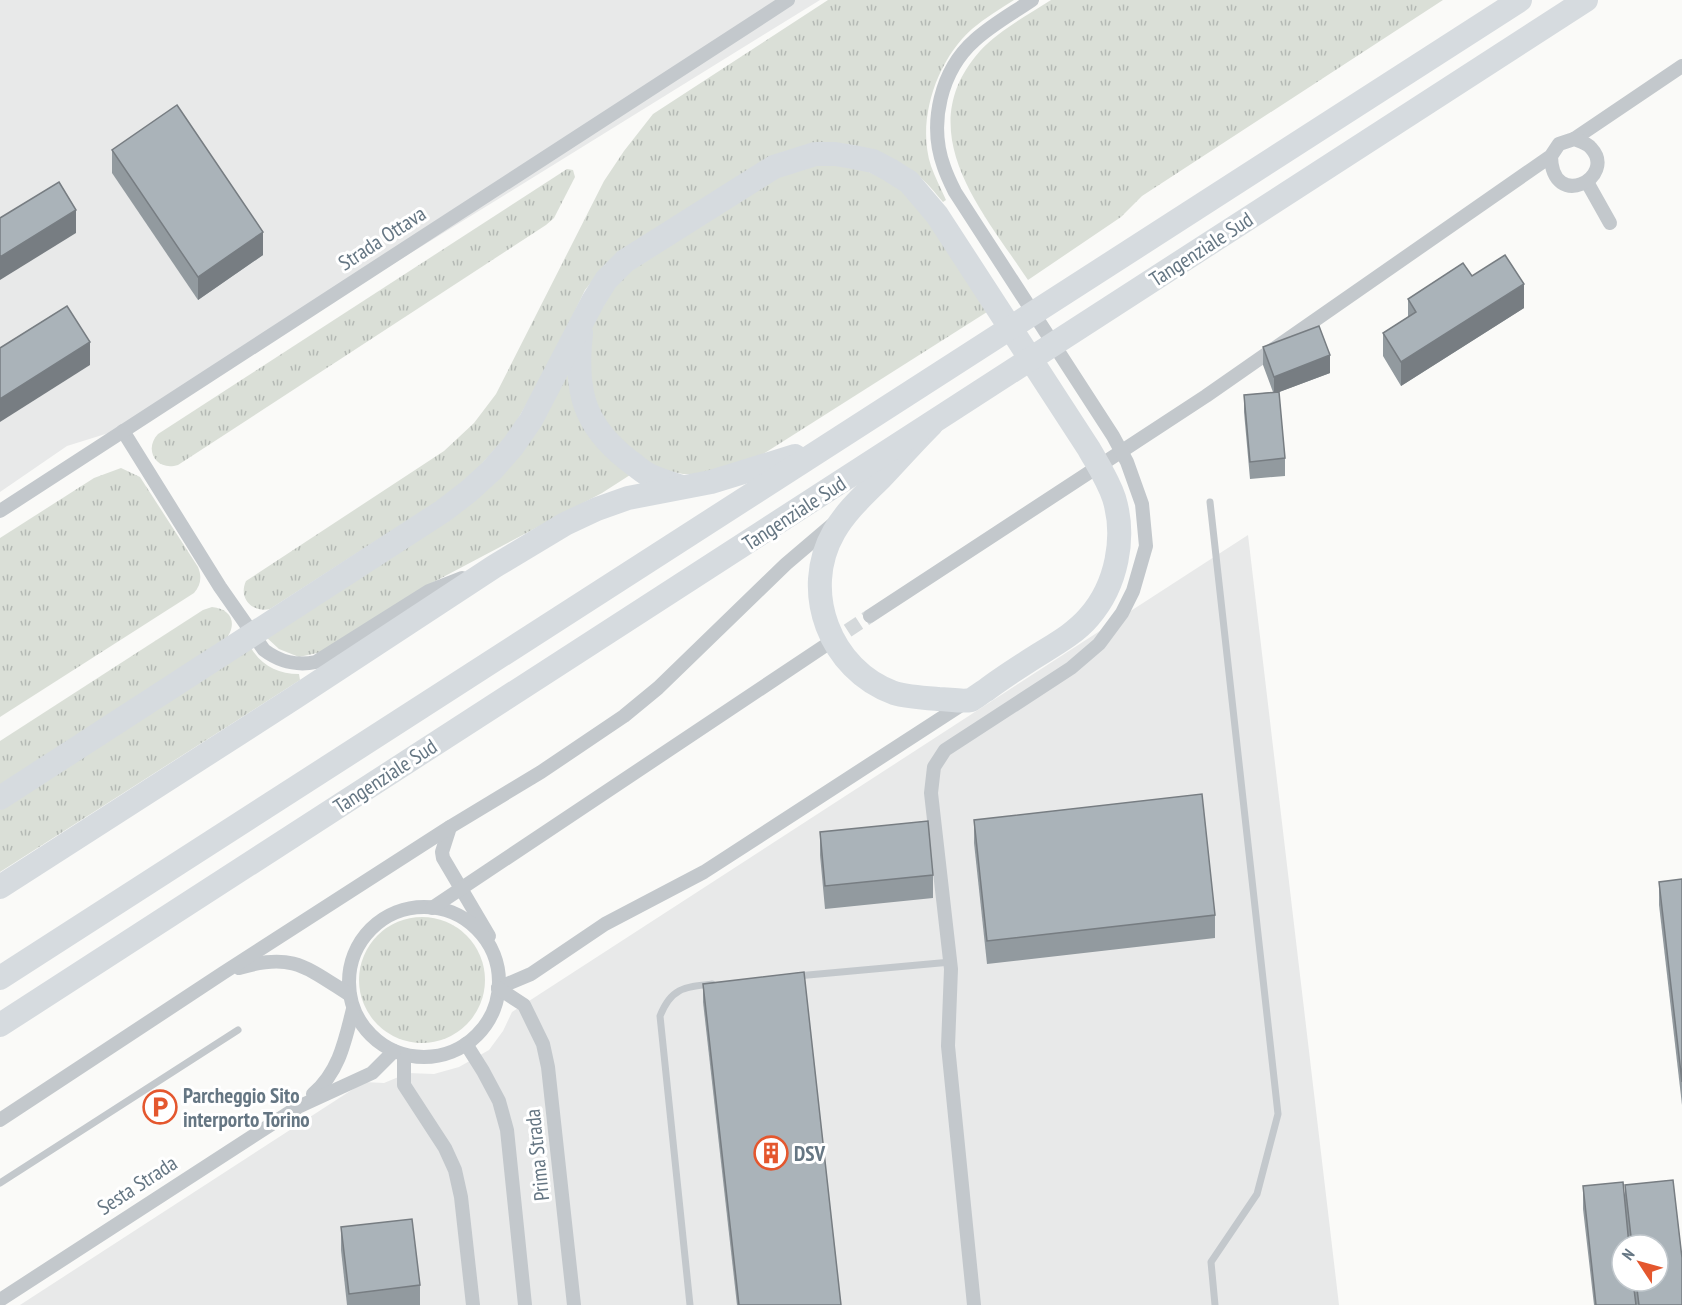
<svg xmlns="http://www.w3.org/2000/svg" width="1682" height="1305" viewBox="0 0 1682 1305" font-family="'PT Sans Narrow',sans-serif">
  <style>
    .built { fill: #e8e9e9 }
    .grass { fill: url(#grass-tufts) }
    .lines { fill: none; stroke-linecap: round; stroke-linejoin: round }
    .street-tunnel { stroke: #d5d9db; stroke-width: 14; stroke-dasharray: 14 7; stroke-linecap: butt }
    .lane { stroke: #c3c8cc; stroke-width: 7 }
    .street { stroke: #c3c8cc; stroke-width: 14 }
    .highway { stroke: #d6dbdf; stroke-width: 24 }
    .wall { fill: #929a9f; fill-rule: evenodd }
    .shaded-wall { fill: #777d82 }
    .building { fill: #aab3b9; stroke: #777d82; stroke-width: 1.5 }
    .labels { text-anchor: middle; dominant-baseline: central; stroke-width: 6; stroke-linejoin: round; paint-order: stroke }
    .street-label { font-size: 21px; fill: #657683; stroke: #fff }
    .poi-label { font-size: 21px; font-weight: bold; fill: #657683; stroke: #fff; text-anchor: start }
  </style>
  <defs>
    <pattern id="grass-tufts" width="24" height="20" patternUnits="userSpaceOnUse" patternTransform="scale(1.5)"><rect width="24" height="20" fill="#dadfd7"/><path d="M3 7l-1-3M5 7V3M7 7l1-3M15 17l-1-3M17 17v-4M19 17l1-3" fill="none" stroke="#b4b9b4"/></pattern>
  </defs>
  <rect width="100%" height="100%" fill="#fafaf8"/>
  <g class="built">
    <polygon points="0,0 820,0 131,426 67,446 0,492"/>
    <polygon points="1248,535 1339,1305 20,1305 364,1082 384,1083 408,1073 434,1074 459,1067 489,1050 503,1031 512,1012"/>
  </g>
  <g class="grass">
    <path d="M828,0h186c-14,9 -29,18 -42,29 -35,31 -56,91 -41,137 4,11 10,23 15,34l-3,2c-8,-9 -16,-20 -26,-27 -6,-5 -13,-8 -20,-12 -45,-26 -77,-24 -125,-7l-171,114 -16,20 -35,73 -39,68 -40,45 -30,23 -171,110c-18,4 -32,-11 -24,-28l198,-130 30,-28 22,-29 108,-213 20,-30 29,-37z"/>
    <path d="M1051,0h392l-301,196 -21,21 -93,63c-45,-68 -119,-149 -48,-229 19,-21 48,-36 71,-51z"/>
    <polygon points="836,164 867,171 892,183 903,191 920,209 987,312 757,458 700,474 683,474 668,471 652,465 637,454 609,428 592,396 588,362 592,325 620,278 777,176 807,165"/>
    <path d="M567,169l6,1 2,7 -21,41 -8,7 -368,240c-21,7 -35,-15 -20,-31z"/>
    <polygon points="567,370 571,395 630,475 602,493 428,585 326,651 299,657 279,649 266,637 450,519"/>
    <path d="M121,468l19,9 58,90c4,10 3,18 -4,26l-194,124v-179l94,-60z"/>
    <path d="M212,607c21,2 26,19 12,34l-224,144v-44l203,-131z"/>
    <path d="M251,648c11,18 27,26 48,26l1,6 -300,192v-62z"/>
    <circle cx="422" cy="980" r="63"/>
  </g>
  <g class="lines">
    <polyline class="street-tunnel" points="830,642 870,616"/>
    <g class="lane">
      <polyline points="1210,502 1278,1114 1257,1194 1211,1262 1215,1305"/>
      <polyline points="797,976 951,962"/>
      <polyline points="0,1183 238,1030"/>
      <path d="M690,1305l-30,-289c11,-28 24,-29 52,-32"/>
    </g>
    <g class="street">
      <polyline points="1574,139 1682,66"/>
      <polyline points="1587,182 1610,223"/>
      <path d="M123,431l97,156 44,63c16,12 32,16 52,12l113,-71 33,-13"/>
      <polyline points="0,511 788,0"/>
      <path d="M870,616l336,-220 345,-240 8,-12 15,-5c5,2 13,4 17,9 27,29 -39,64 -40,8"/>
      <polyline points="450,827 442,852 443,858 489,936"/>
      <circle cx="424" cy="982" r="75"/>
      <polyline points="432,908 823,647"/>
      <path d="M239,968c53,-16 67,-1 111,27"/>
      <polyline points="498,988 531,974 605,924 704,872 966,702"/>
      <polyline points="498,988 524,1005 543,1044 548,1067 574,1305"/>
      <polyline points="466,1044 483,1071 499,1101 507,1130 525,1305"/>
      <polyline points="404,1055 404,1085 445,1148 455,1170 461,1197 473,1305"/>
      <path d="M313,1094c26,-22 32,-53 40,-85"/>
      <polyline points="0,1120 223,973 450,827 541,772 624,716 658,688 786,564 833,524"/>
      <polyline points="0,1300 298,1107 372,1073 394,1051"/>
      <path d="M974,1305l-26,-259 3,-77 -20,-176 3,-26 11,-17 126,-82 28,-24 23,-31 11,-22 13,-45 -4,-42 -15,-42 -14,-26 -158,-244c-4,-8 -8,-16 -11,-25 -16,-44 -3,-97 31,-127 18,-16 38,-27 57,-40"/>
    </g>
    <g class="highway">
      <path d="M581,333c-6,56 1,91 47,127 6,4 12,10 19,14 10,6 24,9 35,13"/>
      <path d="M0,798l443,-287 26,-20 23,-21 21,-24 18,-26 62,-119 13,-21 19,-19 149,-94 41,-13h20l18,3 20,4 17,9 19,12 28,33 152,234c9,16 19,31 25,49 12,39 3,87 -25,119 -16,19 -41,31 -62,45 -14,9 -28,18 -41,28 -5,3 -11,8 -15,10 -9,2 -23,-1 -32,-1 -14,-1 -32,-2 -45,-6 -64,-23 -94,-102 -60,-161 12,-21 30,-37 47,-54 17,-18 33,-36 50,-53"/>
      <polyline points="0,887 294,698 495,566 565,524 597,509 628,498 711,482 795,456"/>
      <polyline points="0,978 1520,0"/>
      <polyline points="0,1025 1586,0"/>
    </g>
  </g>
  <g class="wall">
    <polygon points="112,150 263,255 198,300 112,173"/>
    <polygon points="1472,276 1524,308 1401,386 1383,356 1383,333 1408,317 1408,299"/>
    <polygon points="1263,347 1330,373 1279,392 1285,458 1285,476 1250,479 1244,412 1244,395 1273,392 1263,365"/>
    <polygon points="974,820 1215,915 1215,938 987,964 974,843"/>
    <polygon points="820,832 933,875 933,898 825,909 820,855"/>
    <polygon points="1682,879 1682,1105 1659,905 1659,882"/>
    <polygon points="703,984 841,1305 737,1305 703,1002"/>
    <path d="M1673,1180l9,78v47h-88l-11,-96v-23l40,-4 2,19v-16zM1622,1245h36v36h-36z"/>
    <polygon points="341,1227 420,1285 420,1305 347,1305 341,1250"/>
  </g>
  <g class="shaded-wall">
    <polygon points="76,210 76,233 0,280 0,257"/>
    <polygon points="263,232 263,255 198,300 198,277"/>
    <polygon points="1524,284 1524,308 1401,386 1401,362"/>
    <polygon points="90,342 90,365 0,422 0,399"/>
    <polygon points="1330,355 1330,373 1274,394 1274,377"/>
  </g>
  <g class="building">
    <polygon points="177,105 263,232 198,277 112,150"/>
    <polygon points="59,182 76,210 0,257 0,218"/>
    <polygon points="1505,255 1524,284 1401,362 1383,333 1416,312 1408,299 1463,263 1472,276"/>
    <polygon points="67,306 90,342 0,399 0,348"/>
    <polygon points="1319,326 1330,355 1274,377 1263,347"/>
    <polygon points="1279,392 1285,458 1250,462 1244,395"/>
    <polygon points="1202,794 1215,915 987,941 974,820"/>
    <polygon points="928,821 933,875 825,886 820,832"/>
    <polygon points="1682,879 1682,1082 1659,882"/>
    <polygon points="804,972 841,1305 739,1305 703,984"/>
    <polygon points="1673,1180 1682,1258 1682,1305 1639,1305 1636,1281 1658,1281 1658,1245 1632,1245 1625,1185"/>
    <polygon points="1623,1182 1629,1245 1622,1245 1622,1281 1633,1281 1636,1305 1596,1305 1583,1186"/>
    <polygon points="412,1219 420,1285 349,1294 341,1227"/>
  </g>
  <defs>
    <symbol id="parking-ring" viewBox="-11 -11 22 22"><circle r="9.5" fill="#fff" stroke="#e4572e" stroke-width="1.5"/><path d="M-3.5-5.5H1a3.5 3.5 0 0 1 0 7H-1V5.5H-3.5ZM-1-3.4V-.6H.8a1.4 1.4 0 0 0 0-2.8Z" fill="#e4572e"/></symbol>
    <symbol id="building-ring" viewBox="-11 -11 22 22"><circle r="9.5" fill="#fff" stroke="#e4572e" stroke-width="1.5"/><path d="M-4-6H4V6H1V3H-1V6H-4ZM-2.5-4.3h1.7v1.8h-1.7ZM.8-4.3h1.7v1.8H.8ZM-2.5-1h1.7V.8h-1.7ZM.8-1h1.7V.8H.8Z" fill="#e4572e"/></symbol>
  </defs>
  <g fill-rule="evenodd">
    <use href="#parking-ring" x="141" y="1088" width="38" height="38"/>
    <use href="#building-ring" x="752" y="1134" width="38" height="38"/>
  </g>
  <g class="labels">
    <g class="street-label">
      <text transform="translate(382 238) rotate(-33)">Strada Ottava</text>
      <text transform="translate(1201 249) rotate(-33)">Tangenziale Sud</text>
      <text transform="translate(794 513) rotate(-33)">Tangenziale Sud</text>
      <text transform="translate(385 776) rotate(-33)">Tangenziale Sud</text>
      <text transform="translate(537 1155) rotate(-96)">Prima Strada</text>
      <text transform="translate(137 1185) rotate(-33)">Sesta Strada</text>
    </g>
    <g class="poi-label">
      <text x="183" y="1095">Parcheggio Sito<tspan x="183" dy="24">interporto Torino</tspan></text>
      <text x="794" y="1153">DSV</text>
    </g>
  </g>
  <g transform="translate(1640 1263) rotate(306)"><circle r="28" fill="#ffffff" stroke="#c1c8cd" stroke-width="1.5"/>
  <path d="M0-4.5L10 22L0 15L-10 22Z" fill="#e4572e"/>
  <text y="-9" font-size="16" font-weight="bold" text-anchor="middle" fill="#657683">N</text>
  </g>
</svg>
